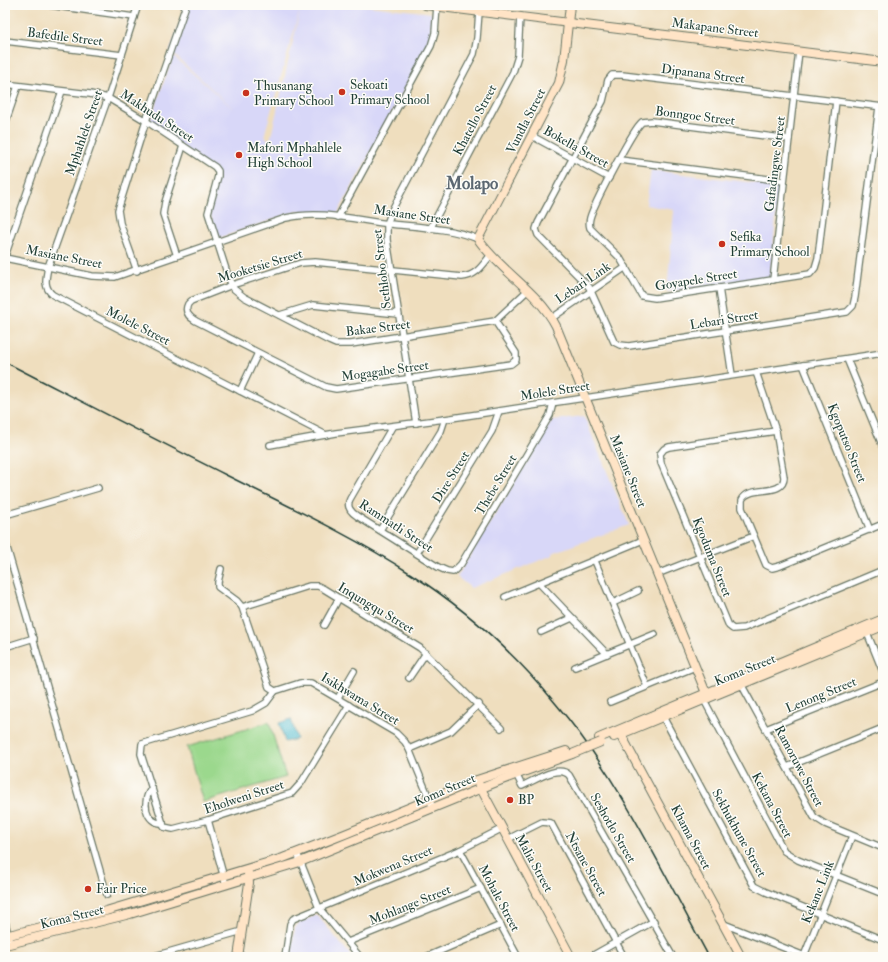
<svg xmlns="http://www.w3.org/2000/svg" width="888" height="962" viewBox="0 0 888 962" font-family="'IM FELL Double Pica',serif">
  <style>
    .built { fill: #d8d7f8; fill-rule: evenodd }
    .green { fill: #9bd88d; stroke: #5d8a60 }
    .water { fill: #52bccf; stroke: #387c82 }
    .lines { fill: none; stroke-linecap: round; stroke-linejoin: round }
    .street-casing { stroke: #687564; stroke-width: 8 }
    .secondary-casing { stroke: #687564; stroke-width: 10 }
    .street { stroke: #fff; stroke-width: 5.5 }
    .secondary { stroke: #ffe4c6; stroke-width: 8 }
    .rail { stroke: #1f3d34; stroke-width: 1.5 }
    .secondary-bridge-casing { stroke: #687564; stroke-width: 10; stroke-linecap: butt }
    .secondary-bridge { stroke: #ffe4c6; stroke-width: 8 }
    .poi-dot { fill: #c8321e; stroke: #fdfcf7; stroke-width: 1.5 }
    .labels { text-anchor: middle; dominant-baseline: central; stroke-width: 3; stroke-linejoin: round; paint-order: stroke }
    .street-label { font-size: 13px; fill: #1f3d34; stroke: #fdfcf7 }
    .poi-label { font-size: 13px; fill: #1f3d34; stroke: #fdfcf7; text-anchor: start }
    .district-label { font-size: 17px; font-weight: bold; fill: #5c6872; stroke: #fdfcf7 }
  </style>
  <rect width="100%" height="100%" fill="#fdfcf7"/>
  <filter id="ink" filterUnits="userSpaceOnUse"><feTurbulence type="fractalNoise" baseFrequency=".025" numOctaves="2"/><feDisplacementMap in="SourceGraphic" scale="8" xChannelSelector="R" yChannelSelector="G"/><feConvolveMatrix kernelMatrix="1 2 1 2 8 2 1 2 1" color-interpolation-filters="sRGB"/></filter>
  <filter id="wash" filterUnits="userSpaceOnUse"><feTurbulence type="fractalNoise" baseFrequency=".012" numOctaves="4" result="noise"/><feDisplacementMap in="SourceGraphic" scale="16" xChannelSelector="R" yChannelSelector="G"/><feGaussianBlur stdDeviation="0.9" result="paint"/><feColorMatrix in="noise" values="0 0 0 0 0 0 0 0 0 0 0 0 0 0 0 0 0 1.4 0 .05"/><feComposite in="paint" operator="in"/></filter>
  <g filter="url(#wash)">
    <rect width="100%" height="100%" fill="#efdebe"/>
    <g class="built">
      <path d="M186,5h174l72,8 -2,29 -92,171 -40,-2 -79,27 -10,-26 7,-38 -66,-53 23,-65 64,56 -67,-61zM300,10l-30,131 -6,-5z"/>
      <polygon points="651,170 779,186 770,278 667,292 674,210 646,205"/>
      <polygon points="584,416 629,525 552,553 553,555 471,588 457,577 552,420"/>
      <polygon points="317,915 352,957 290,957 295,928 300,922"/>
    </g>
    <polygon class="green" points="269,722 286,777 203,802 187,747"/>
    <polygon class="water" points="291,719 297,739 285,742 279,723"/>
  </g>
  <g filter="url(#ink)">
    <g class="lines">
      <defs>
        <g id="street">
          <polyline points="49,5 134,17"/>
          <path d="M138,5l-30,93 -60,169c-2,11 -5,20 5,28l273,140"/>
          <polyline points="5,41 122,55"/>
          <polyline points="5,84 90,94 108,98 146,121 215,167 218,171 218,176 208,213 229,279 234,289 244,297 329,341 336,344 351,344 495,321 527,291"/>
          <polyline points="879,107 855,297 853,306 847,312 629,346 620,345 614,342 589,287 538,235 536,229 538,223 603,101 608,80 612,75 622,75 883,107"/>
          <polyline points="5,124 18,86"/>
          <polyline points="532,136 609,178"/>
          <path d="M789,139l-137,-18 -10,1c-9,7 -49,84 -52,96 -1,4 -1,7 0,10l30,30 22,38 13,2 155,-24 5,-6 3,-10 18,-157"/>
          <polyline points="620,160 784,181"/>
          <polyline points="338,217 431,46 435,33 437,6"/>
          <polyline points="430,229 513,72 518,56 520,16"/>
          <polyline points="5,256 62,91"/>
          <polyline points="177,256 163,214 165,202 183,146"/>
          <path d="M490,256c-8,10 -14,20 -28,21l-147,-15 -14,1 -69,22 -41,16 -3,3c-4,8 1,13 8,17l130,66 10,2 175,-25 5,-4v-7l-21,-32"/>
          <path d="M5,258l87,18 23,1 171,-59c34,-8 70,2 104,6 29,3 61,4 88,15"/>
          <polyline points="137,271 120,223 118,210 146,121 186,5"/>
          <polyline points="773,280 799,51"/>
          <polyline points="719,288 732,375"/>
          <polyline points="280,315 313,305 398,314"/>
          <polyline points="552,318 626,267"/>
          <polyline points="847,359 883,447"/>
          <polyline points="803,365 870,530"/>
          <path d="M756,372l20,59 8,46c0,21 -35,7 -42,23v8l24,57 6,3 8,-2 103,-42"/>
          <polyline points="240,391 258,353"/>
          <polyline points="416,423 387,240 387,224 393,208 474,54 477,38 479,12"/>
          <path d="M392,427l-42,72c-4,8 1,13 7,17l81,51 9,4 6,1 8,-8 82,-137 7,-12 3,-12"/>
          <polyline points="776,431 669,447 664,449 660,454 661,463 729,626 733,629 744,628 883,570"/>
          <polyline points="270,445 336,433 445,419 883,353"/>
          <polyline points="5,515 98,488"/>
          <polyline points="380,530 441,431 445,419"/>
          <polyline points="5,541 107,895"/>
          <polyline points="417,553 492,431 499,411"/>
          <polyline points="595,561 647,686"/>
          <polyline points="221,569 218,582 218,587 237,601 242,607 269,687 275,691 300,683 311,683 396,733 405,742 409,749 433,808"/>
          <polyline points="657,574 754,536"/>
          <polyline points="539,583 607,654"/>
          <polyline points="505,597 643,540"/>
          <polyline points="613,603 638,591"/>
          <polyline points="242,607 309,586 318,586 324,589 420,648 501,728"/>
          <polyline points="324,625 339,598"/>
          <polyline points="866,630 883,672"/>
          <polyline points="541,632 572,618"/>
          <polyline points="5,647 34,638"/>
          <polyline points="575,667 655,634"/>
          <polyline points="409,678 426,653"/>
          <polyline points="740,682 814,817 825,824 883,848"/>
          <polyline points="275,691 266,703 252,711 142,744 141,754 164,827 173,829 208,820 292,793 301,783 349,705"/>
          <polyline points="338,698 354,671"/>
          <polyline points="703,698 784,851 798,860 883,894"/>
          <polyline points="610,702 695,667"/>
          <polyline points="662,715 754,886 766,892 883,940"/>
          <polyline points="766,729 883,682"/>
          <polyline points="409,749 451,731 479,704"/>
          <polyline points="787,767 883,728"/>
          <path d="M515,772l7,14c12,-5 36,-22 47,-11l104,182"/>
          <path d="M152,788c-11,12 -7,36 11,35"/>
          <polyline points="208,820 226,885"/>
          <polyline points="508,839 542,822 551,823 624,957"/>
          <polyline points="460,850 518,957"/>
          <polyline points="297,853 319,908 360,957"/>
          <polyline points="5,922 10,944"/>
          <polyline points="724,924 807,957"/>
          <polyline points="348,942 481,888"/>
          <polyline points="804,956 852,836"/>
          <polyline points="151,957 242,931"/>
          <polyline points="285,957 290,924 293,919 460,850 501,829"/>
          <polyline points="426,957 501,925"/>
          <polyline points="590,957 654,921"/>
        </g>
        <g id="secondary">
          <polyline points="425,5 883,62"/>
          <path d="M570,5l-6,55 -5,23 -81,156c22,32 60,52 78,87l152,372"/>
          <polyline points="619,731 741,957"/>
          <polyline points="614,737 883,626"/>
          <polyline points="599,738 883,619"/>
          <polyline points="478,783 571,957"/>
          <polyline points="5,936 106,911 283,858 345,834 477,780 566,751"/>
          <polyline points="5,945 130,914 300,862 499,781 572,754"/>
          <polyline points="238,957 249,883 248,873"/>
        </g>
      </defs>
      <use href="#street" class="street-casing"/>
      <use href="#secondary" class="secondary-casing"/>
      <use href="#street" class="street"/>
      <use href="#secondary" class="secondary"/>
      <path class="rail" d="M5,362c74,38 147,76 221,113 62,31 127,61 185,99 55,35 104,80 145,130 64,75 106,167 153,253"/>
      <defs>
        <polyline id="secondary-bridge" points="572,754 601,742"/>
      </defs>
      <use href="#secondary-bridge" class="secondary-bridge-casing"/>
      <use href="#secondary-bridge" class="secondary-bridge"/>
    </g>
  </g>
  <g class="poi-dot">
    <circle cx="342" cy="92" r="4"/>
    <circle cx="246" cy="93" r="4"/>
    <circle cx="239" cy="155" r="4"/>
    <circle cx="722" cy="244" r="4"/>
    <circle cx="510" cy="800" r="4"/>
    <circle cx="88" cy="889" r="4"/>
  </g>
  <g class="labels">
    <g class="street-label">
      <text transform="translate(715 28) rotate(7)">Makapane Street</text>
      <text transform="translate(65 37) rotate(7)">Bafedile Street</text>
      <text transform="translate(703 74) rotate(7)">Dipanana Street</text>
      <text transform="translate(157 116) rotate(33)">Makhudu Street</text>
      <text transform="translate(695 116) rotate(7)">Bonngoe Street</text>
      <text transform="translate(475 120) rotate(-62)">Khatello Street</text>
      <text transform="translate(526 121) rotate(-63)">Vundla Street</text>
      <text transform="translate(84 133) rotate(-71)">Mphahlele Street</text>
      <text transform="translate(576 147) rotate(29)">Bokella Street</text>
      <text transform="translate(775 164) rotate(-83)">Gafadingwe Street</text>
      <text transform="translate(412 215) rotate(8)">Masiane Street</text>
      <text transform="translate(64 257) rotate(11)">Masiane Street</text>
      <text transform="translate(260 266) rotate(-17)">Mooketsie Street</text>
      <text transform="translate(382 269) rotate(-97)">Sethlobo Street</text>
      <text transform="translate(696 280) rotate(-9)">Goyapele Street</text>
      <text transform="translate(583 283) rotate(-34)">Lebari Link</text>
      <text transform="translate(724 320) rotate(-9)">Lebari Street</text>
      <text transform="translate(138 326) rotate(27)">Molele Street</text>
      <text transform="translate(378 328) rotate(-7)">Bakae Street</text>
      <text transform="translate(385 371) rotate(-8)">Mogagabe Street</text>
      <text transform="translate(555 391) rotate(-9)">Molele Street</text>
      <text transform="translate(847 443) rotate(68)">Kgoputso Street</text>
      <text transform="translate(628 471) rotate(68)">Masiane Street</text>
      <text transform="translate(451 477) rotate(-58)">Dire Street</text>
      <text transform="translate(496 485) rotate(-59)">Thebe Street</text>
      <text transform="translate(396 526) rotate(33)">Rammatli Street</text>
      <text transform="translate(712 557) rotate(68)">Kgoduma Street</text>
      <text transform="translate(376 608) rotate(31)">Inqungqu Street</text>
      <text transform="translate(745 670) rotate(-22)">Koma Street</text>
      <text transform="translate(821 695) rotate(-22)">Lenong Street</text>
      <text transform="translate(360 699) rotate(31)">Isikhwama Street</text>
      <text transform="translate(799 766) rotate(62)">Ramoruwe Street</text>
      <text transform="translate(445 790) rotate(-23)">Koma Street</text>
      <text transform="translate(244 797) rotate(-18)">Eholweni Street</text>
      <text transform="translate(772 805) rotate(62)">Kekana Street</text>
      <text transform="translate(613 828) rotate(60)">Seshotlo Street</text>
      <text transform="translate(739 833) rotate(61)">Sekhukhune Street</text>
      <text transform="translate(691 837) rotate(62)">Khama Street</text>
      <text transform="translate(534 863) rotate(61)">Malia Street</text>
      <text transform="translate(586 864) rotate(61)">Ntsane Street</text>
      <text transform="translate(393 866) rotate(-23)">Mokwena Street</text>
      <text transform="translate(818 892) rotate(-68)">Kekane Link</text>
      <text transform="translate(499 898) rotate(62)">Mohale Street</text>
      <text transform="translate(410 905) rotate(-22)">Mohlange Street</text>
      <text transform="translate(72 917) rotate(-14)">Koma Street</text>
    </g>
    <g class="poi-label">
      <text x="350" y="85">Sekoati<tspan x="350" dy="15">Primary School</tspan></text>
      <text x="254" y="86">Thusanang<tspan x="254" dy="15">Primary School</tspan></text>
      <text x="247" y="148">Mafori Mphahlele<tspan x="247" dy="15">High School</tspan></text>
      <text x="730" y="237">Sefika<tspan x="730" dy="15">Primary School</tspan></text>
      <text x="518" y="800">BP</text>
      <text x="96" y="889">Fair Price</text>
    </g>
    <g class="district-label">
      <text x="472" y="183">Molapo</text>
    </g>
  </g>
  <rect width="888" height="962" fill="none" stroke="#fdfcf7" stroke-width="20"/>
</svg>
